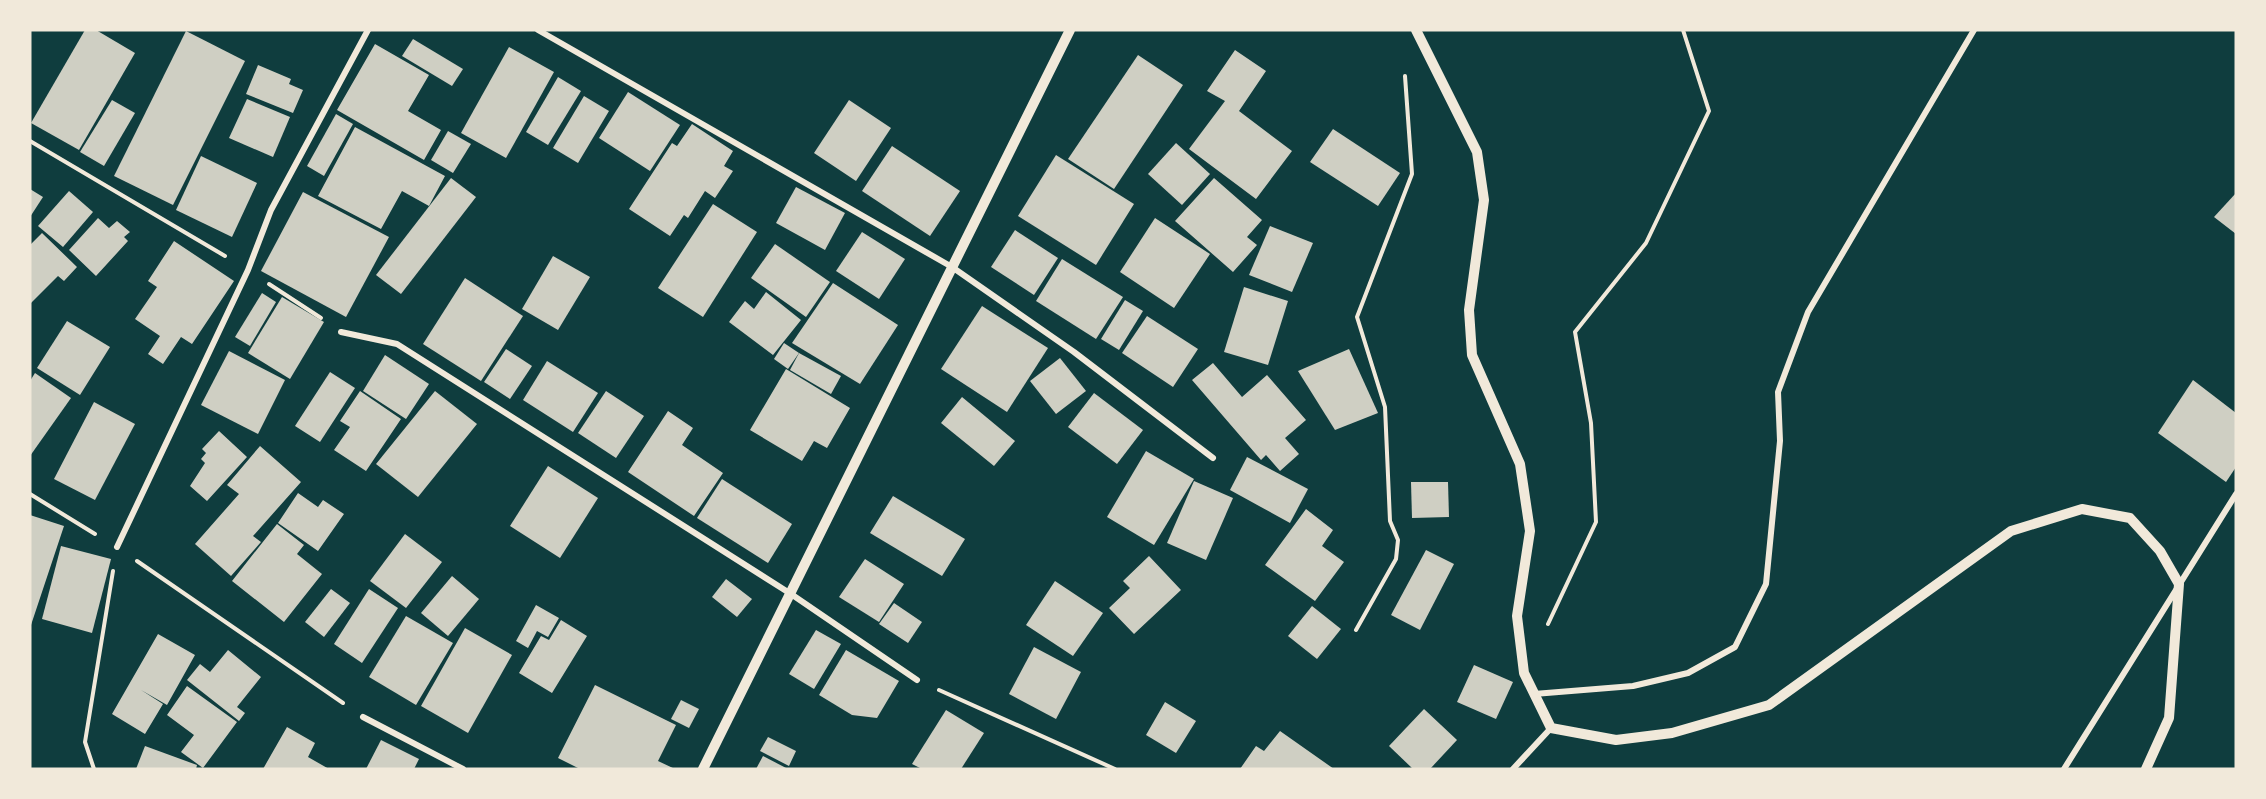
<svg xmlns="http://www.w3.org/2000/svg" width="2266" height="799" viewBox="0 0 2266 799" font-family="Signika,sans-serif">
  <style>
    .building { fill: #cfcfc3 }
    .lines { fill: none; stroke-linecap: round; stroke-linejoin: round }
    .path { stroke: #f1e9da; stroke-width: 4 }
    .minor { stroke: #f1e9da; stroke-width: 6 }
    .tertiary { stroke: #f1e9da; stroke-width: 10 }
  </style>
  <rect width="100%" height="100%" fill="#0f3d3e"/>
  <g class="building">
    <polygon points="85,30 96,30 135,53 79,150 31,123"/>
    <polygon points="186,31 245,61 173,205 114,176"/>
    <polygon points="413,39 463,69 452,86 402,56"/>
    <polygon points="375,44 429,75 408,111 441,130 424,160 337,110"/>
    <polygon points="509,47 554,72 506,158 461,133"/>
    <polygon points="1235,50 1266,71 1239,111 1292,151 1256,199 1189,149 1225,101 1207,91"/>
    <polygon points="1138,55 1183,85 1114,189 1068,159"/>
    <polygon points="258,65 291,79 289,84 303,90 293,113 246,94"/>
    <polygon points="558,77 581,91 548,145 526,132"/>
    <polygon points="628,92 680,125 650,171 599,138"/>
    <polygon points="584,96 609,111 578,163 553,148"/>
    <polygon points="247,99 290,117 273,157 229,138"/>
    <polygon points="112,100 135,113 104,166 80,152"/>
    <polygon points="849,100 891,128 856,181 814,153"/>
    <polygon points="336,114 353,124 324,176 307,166"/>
    <polygon points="692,124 733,151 724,166 733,171 715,198 705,191 688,218 684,215 670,236 629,209 672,143 677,146"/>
    <polygon points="355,127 445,176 429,206 402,191 381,229 318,196"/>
    <polygon points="1333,129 1400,173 1378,206 1310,162"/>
    <polygon points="448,131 471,144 453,173 431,160"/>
    <polygon points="1176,143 1210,174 1182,205 1148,174"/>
    <polygon points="892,146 960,191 930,236 862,191"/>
    <polygon points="1056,155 1134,204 1096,265 1018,216"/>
    <polygon points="201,156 257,183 232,237 176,210"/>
    <polygon points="451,178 476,197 401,294 376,275"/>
    <polygon points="1214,178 1262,220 1247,237 1257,245 1233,272 1175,221"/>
    <polygon points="796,187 845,213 825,250 776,223"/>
    <polygon points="30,189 43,197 30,217"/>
    <polygon points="69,191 93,212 63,247 38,226"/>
    <polygon points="303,192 389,237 346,317 261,271"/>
    <polygon points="2236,193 2236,234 2214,217"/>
    <polygon points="713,204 757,232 703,317 658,288"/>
    <polygon points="98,218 109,228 117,221 130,232 124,237 128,241 96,276 69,250"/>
    <polygon points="1155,218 1210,254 1174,308 1120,272"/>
    <polygon points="1270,226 1313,243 1292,292 1249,275"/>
    <polygon points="1015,230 1058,258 1034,295 991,267"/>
    <polygon points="862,232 905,259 879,299 836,271"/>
    <polygon points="42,233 77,267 64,281 58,276 30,304 30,245"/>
    <polygon points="174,241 234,281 192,344 181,337 163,364 148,354 160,336 135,319 157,287 148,281"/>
    <polygon points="775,244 830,282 806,317 751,278"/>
    <polygon points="553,256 590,277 558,330 522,309"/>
    <polygon points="1062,259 1123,297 1096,339 1036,301"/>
    <polygon points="465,278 523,316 481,381 423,344"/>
    <polygon points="833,283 898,325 860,384 792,343"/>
    <polygon points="1244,287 1288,301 1268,365 1224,352"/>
    <polygon points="766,292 801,320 773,355 729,322 745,301 754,309"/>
    <polygon points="262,293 276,302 250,346 235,337"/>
    <polygon points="282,297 324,322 290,379 248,353"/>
    <polygon points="1125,300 1143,311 1119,350 1101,339"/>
    <polygon points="982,306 1048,348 1007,412 941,369"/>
    <polygon points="1147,316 1198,349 1173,387 1122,353"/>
    <polygon points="67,321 110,347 80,395 37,368"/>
    <polygon points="784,343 799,353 788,369 774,359"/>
    <polygon points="506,349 532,366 510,399 484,382"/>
    <polygon points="1349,349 1378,413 1335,430 1298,371"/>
    <polygon points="229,351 285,380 258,434 201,405"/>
    <polygon points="799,353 841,376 831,394 790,370"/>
    <polygon points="385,355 429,384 406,419 363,391"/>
    <polygon points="1060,358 1086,391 1056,414 1030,381"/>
    <polygon points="547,361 598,393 573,432 523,400"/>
    <polygon points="1213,363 1242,397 1267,375 1306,420 1285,438 1299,454 1280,471 1266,455 1261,460 1192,380"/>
    <polygon points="786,369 850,408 827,448 814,441 802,461 750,430"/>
    <polygon points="330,372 355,388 320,442 295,426"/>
    <polygon points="35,373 71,398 30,456 30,381"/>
    <polygon points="2193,380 2236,413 2236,467 2226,482 2158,433"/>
    <polygon points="360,391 401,419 366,471 334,450 350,427 340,421"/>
    <polygon points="435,391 477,424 418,497 376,464"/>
    <polygon points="606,391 644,416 616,458 578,433"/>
    <polygon points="1094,393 1143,430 1117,464 1068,427"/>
    <polygon points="962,397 1015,441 994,466 941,423"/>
    <polygon points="94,402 135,424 95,500 54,479"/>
    <polygon points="668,411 693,428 682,445 723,473 694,516 628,472"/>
    <polygon points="219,431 247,457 207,501 190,486 205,463 201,459 206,453 202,449"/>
    <polygon points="260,446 301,482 253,536 261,542 231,576 195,544 239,494 227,485"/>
    <polygon points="1146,451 1194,479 1154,545 1107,517"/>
    <polygon points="1247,457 1308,489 1290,523 1230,490"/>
    <polygon points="548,466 598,498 560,558 510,526"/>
    <polygon points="722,479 792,524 768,563 697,518"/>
    <polygon points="1194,481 1233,498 1206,560 1167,543"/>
    <polygon points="1411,482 1448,482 1449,517 1412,518"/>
    <polygon points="298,493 318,507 323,500 344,514 318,551 278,523"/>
    <polygon points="893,496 965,539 942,576 870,533"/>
    <polygon points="1306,509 1333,530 1322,546 1344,562 1315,601 1265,565"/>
    <polygon points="30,515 64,526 30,628"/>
    <polygon points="277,524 304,545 297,554 322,574 284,622 232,581"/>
    <polygon points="405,534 442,562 406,608 370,581"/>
    <polygon points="61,546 111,559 92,633 42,619"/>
    <polygon points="1426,550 1454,564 1420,630 1391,615"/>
    <polygon points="1149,556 1181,590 1134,634 1109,608 1130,588 1123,581"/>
    <polygon points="865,559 904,584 879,622 839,597"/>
    <polygon points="452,576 479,599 448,636 421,613"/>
    <polygon points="726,579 752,599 737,617 712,597"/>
    <polygon points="1055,581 1103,613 1073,656 1026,625"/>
    <polygon points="331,589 350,603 324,637 305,622"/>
    <polygon points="369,589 398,608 362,663 334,644"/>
    <polygon points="894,603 922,622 908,643 879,624"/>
    <polygon points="536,605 559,618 548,637 537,631 528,648 516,641"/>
    <polygon points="1312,606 1341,629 1317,659 1288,636"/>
    <polygon points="406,616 453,643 416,705 369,677"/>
    <polygon points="561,620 587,636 552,693 519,673 541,636 549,640"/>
    <polygon points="465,628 512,655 468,733 421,706"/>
    <polygon points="816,630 841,644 814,689 789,674"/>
    <polygon points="158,634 195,655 167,705 141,690 163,704 145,734 112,714"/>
    <polygon points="1034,647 1081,672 1056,719 1009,694"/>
    <polygon points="228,650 261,677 237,707 245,713 239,721 187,680 200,664 210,672"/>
    <polygon points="846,650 899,681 877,718 852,715 819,695"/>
    <polygon points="1474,665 1513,682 1496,719 1457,702"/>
    <polygon points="595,685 676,725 658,761 675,769 580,769 558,758"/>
    <polygon points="187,686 237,722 203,768 181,752 194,735 167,715"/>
    <polygon points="681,700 699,709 689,728 671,719"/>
    <polygon points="1165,702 1196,721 1176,753 1146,735"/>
    <polygon points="1424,709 1457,740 1430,769 1413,769 1389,746"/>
    <polygon points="946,710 984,733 961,769 922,769 912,764"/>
    <polygon points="287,727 315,743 308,757 329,769 263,769"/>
    <polygon points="1280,731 1334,769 1240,769 1256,746 1264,751"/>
    <polygon points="768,737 796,751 789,766 760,751"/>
    <polygon points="381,740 419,759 414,769 366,769"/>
    <polygon points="145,746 197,765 196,769 136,769"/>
    <polygon points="763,756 788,769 756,769"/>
  </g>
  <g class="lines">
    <g class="path">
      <polyline points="30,141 225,256"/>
      <polyline points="269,284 321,318"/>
      <polyline points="30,494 95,534"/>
      <polyline points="137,561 343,703"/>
      <polyline points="1548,624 1596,522 1591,423 1575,332 1646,243 1709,111 1683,30"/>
      <polyline points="1356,630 1396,559 1398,540 1390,521 1385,407 1357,317 1412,174 1405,76"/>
      <polyline points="939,690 1115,769"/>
      <polyline points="94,769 85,742 113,571"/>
    </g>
    <g class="minor">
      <polyline points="538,30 952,267 1074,352 1213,458"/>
      <polyline points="341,332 397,344 791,594 917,680"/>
      <polyline points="117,547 248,270 271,210 368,30"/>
      <polyline points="1534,694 1633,686 1688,673 1735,647 1766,584 1780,441 1778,392 1808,312 1974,30"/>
      <polyline points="363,717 463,769"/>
      <polyline points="1513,769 1551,728"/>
      <polyline points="2064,769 2236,494"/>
    </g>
    <g class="tertiary">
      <polyline points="1416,30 1477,152 1484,200 1469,310 1472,355 1520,464 1530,531 1517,616 1524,673 1551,728 1616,740 1672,733 1769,705 2011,531 2082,509 2130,518 2160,551 2179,584 2169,718 2146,769"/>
      <polyline points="703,769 1070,30"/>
    </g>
  </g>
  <rect width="2266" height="799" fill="none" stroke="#f1e9da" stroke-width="63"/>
</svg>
